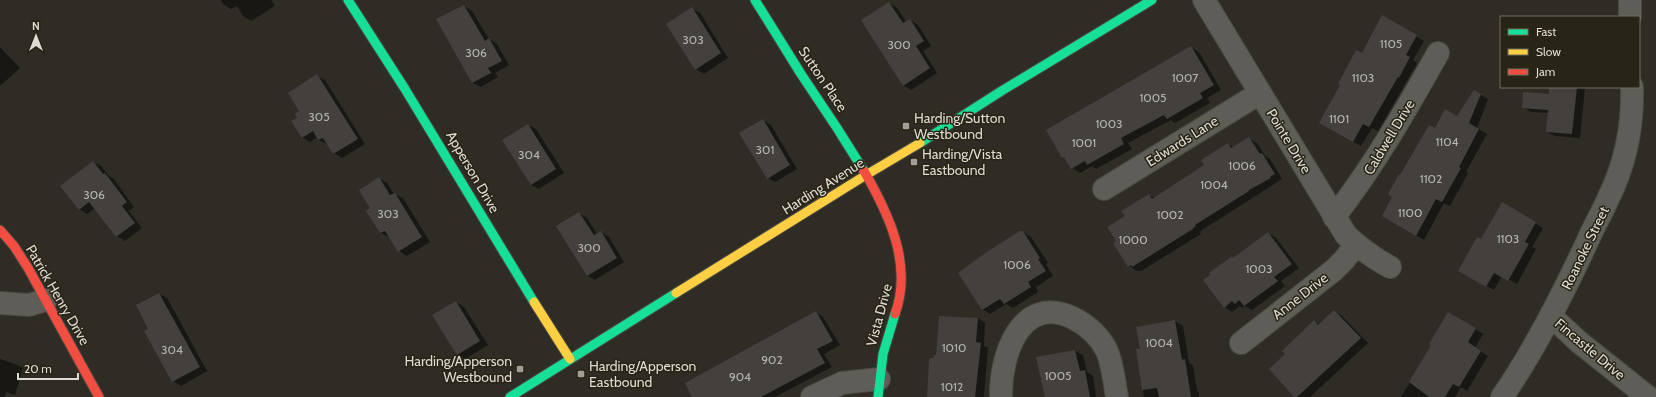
<svg xmlns="http://www.w3.org/2000/svg" width="1656" height="397" viewBox="0 0 1656 397" font-family="Cabin,sans-serif">
  <style>
    .shadow { fill: #0007 }
    .building { fill: #43403e }
    .lines { fill: none; stroke-linecap: round; stroke-linejoin: round }
    .street-casing { stroke: #4a4841; stroke-width: 24 }
    .fast-casing { stroke: #4a4841; stroke-width: 11 }
    .slow-casing { stroke: #4a4841; stroke-width: 11 }
    .jam-casing { stroke: #4a4841; stroke-width: 11 }
    .street { stroke: #5e5d57; stroke-width: 22 }
    .fast { stroke: #16e098; stroke-width: 9 }
    .slow { stroke: #ffcf43; stroke-width: 9 }
    .jam { stroke: #f24e42; stroke-width: 9 }
    .poi-dot { fill: #a09e95; stroke: #282516; stroke-width: 1.5 }
    .labels { text-anchor: middle; dominant-baseline: central; stroke-width: 3; stroke-linejoin: round; paint-order: stroke }
    .number-label { font-size: 12px; fill: #b6b4ad }
    .street-label { font-size: 14px; fill: #dddbd2; stroke: #282516 }
    .poi-label { font-size: 14px; fill: #dddbd2; stroke: #282516; text-anchor: start }
  </style>
  <rect width="100%" height="100%" fill="#2e2c24"/>
  <g class="shadow">
    <polygon points="221,0 271,0 275,6 251,21 243,16 237,6 231,9 223,4"/>
    <polygon points="889,3 897,8 906,22 910,20 918,25 931,46 923,51 937,73 911,90 903,85"/>
    <polygon points="464,6 472,11 489,39 497,44 509,65 495,73 498,77 481,87 473,83 437,19"/>
    <polygon points="692,9 700,13 728,58 704,74 696,69"/>
    <polygon points="1383,17 1424,41 1413,60 1417,63 1378,131 1372,128 1361,146 1320,123 1362,54"/>
    <polygon points="0,47 20,68 0,86"/>
    <polygon points="1191,47 1199,52 1221,90 1207,98 1210,103 1175,123 1171,120 1128,143 1132,149 1096,169 1092,166 1080,173 1072,168 1067,159 1063,157"/>
    <polygon points="317,76 325,80 365,144 342,158 334,153 327,144 319,140 318,137 310,142 302,137 298,118"/>
    <polygon points="1550,87 1585,87 1580,138 1555,136 1547,132 1548,113 1531,112 1523,107 1549,95"/>
    <polygon points="1474,91 1488,99 1477,128 1487,134 1466,172 1468,173 1450,206 1444,203 1424,240 1383,216 1435,129 1458,117"/>
    <polygon points="763,120 771,125 797,169 775,182 768,178"/>
    <polygon points="528,125 536,129 564,173 539,189 531,185"/>
    <polygon points="1249,139 1257,143 1265,156 1270,159 1282,179 1202,230 1200,233 1201,234 1141,271 1137,271 1129,266 1117,241 1126,216 1149,195 1155,198 1205,165 1228,144 1234,148"/>
    <polygon points="93,162 101,166 109,176 113,178 134,207 129,211 142,228 125,241 117,236 95,208 87,214 79,209"/>
    <polygon points="379,178 387,183 394,194 403,198 430,242 407,256 399,251 389,237 381,233 368,211 371,208"/>
    <polygon points="1502,203 1543,228 1532,247 1536,249 1517,284 1502,276 1494,290 1459,271 1481,240"/>
    <polygon points="579,213 587,218 597,234 601,232 609,237 624,262 595,280 588,276"/>
    <polygon points="1023,232 1031,237 1048,263 1046,264 1053,276 1036,287 1038,292 1013,308 1006,304 990,314 982,309"/>
    <polygon points="1268,233 1276,238 1299,268 1281,281 1285,286 1252,310 1245,306 1243,308 1240,306 1232,312 1225,307 1232,257 1234,258"/>
    <polygon points="159,294 167,298 207,371 181,386 173,381 150,329"/>
    <polygon points="456,302 464,307 488,345 465,359 458,355"/>
    <polygon points="1334,311 1342,316 1368,343 1310,397 1296,397 1287,354 1314,321 1320,325"/>
    <polygon points="816,312 823,317 840,345 824,354 832,367 775,397 693,397"/>
    <polygon points="1449,313 1483,334 1475,348 1488,356 1467,391 1461,387 1455,397 1401,397 1432,345"/>
    <polygon points="978,318 985,323 984,346 988,348 984,397 928,397 935,359"/>
    <polygon points="1175,321 1183,326 1189,363 1193,365 1197,391 1199,392 1199,397 1144,397 1137,350 1141,350"/>
    <polygon points="1075,351 1083,355 1087,372 1093,376 1096,397 1046,397"/>
    <polygon points="0,359 15,364 23,368 15,395 6,392 5,397 0,397"/>
  </g>
  <g class="building">
    <polygon points="889,2 903,23 910,19 924,41 916,46 930,68 903,86 861,20"/>
    <polygon points="464,5 485,41 489,38 502,61 488,68 491,73 472,83 436,19"/>
    <polygon points="692,7 721,53 695,70 666,24"/>
    <polygon points="1382,15 1417,35 1406,55 1410,57 1399,78 1398,77 1369,127 1363,124 1353,142 1319,123 1340,85 1338,84 1356,50 1362,53"/>
    <polygon points="1191,46 1214,85 1200,93 1203,98 1167,119 1164,115 1121,138 1124,144 1087,165 1085,161 1071,169 1064,157 1062,158 1046,130"/>
    <polygon points="317,74 358,139 333,154 323,138 318,140 313,131 302,138 291,121 297,118 295,114 299,111 288,93"/>
    <polygon points="1549,87 1577,87 1572,134 1546,132 1548,110 1522,108 1523,92 1549,94"/>
    <polygon points="1474,90 1481,94 1469,123 1479,129 1459,167 1461,168 1442,202 1436,199 1416,236 1382,216 1392,197 1388,194 1399,174 1400,175 1429,125 1435,128 1445,109 1457,116"/>
    <polygon points="763,119 790,165 767,179 739,133"/>
    <polygon points="528,124 556,169 531,185 502,140"/>
    <polygon points="1249,137 1260,154 1262,153 1275,174 1270,177 1271,178 1249,190 1249,191 1195,225 1196,226 1193,228 1193,229 1132,267 1131,265 1128,267 1113,243 1116,241 1107,227 1125,216 1121,211 1149,194 1152,199 1204,165 1201,160 1228,143 1231,148"/>
    <polygon points="93,161 103,174 105,173 127,202 122,206 135,223 116,237 89,202 79,210 60,186"/>
    <polygon points="379,177 390,195 395,193 422,237 398,252 385,231 380,233 366,211 370,208 359,190"/>
    <polygon points="1502,202 1536,222 1525,242 1529,244 1508,281 1494,273 1486,287 1458,271 1477,237 1481,239"/>
    <polygon points="579,212 594,235 601,231 617,258 587,276 556,226"/>
    <polygon points="1020,231 1023,231 1040,258 1038,259 1046,271 1028,282 1031,287 1004,304 1000,299 982,310 958,273 988,251"/>
    <polygon points="1268,232 1292,264 1274,277 1278,281 1244,306 1239,300 1235,304 1232,301 1224,308 1203,280 1210,275 1209,273 1232,256 1233,258"/>
    <polygon points="159,293 200,367 172,382 144,331 148,329 136,305"/>
    <polygon points="456,301 480,341 457,355 432,315"/>
    <polygon points="1334,310 1361,338 1297,397 1294,397 1269,369 1285,354 1282,351 1314,320 1318,325"/>
    <polygon points="816,311 833,341 817,349 825,363 761,397 692,397 685,383"/>
    <polygon points="1448,312 1476,328 1468,342 1481,351 1459,387 1453,384 1445,397 1429,397 1409,382 1431,345 1429,344"/>
    <polygon points="939,316 978,318 976,342 981,343 975,397 927,397 929,360 930,358 934,358 934,355 936,355"/>
    <polygon points="1175,320 1182,360 1185,359 1191,397 1159,397 1157,388 1142,390 1136,349 1140,349 1136,327"/>
    <polygon points="1075,350 1080,371 1085,370 1090,397 1045,397 1036,357"/>
  </g>
  <g class="lines">
    <defs>
      <g id="street">
        <path d="M1204,0l142,235c14,13 27,23 44,32"/>
        <polyline points="1630,0 1630,17"/>
        <polyline points="1104,189 1260,93"/>
        <path d="M1334,217c40,-51 72,-107 104,-164"/>
        <polyline points="0,303 29,305 46,300"/>
        <polyline points="1551,316 1579,342 1648,397"/>
        <polyline points="1241,343 1334,270 1344,260 1356,245"/>
        <polyline points="812,397 842,383 879,379"/>
        <path d="M1001,397c-1,-40 19,-104 72,-79 14,7 26,18 33,31 7,14 8,33 11,48"/>
        <path d="M1502,397c34,-49 61,-103 86,-157 6,-14 14,-27 20,-41 17,-34 25,-74 24,-112"/>
      </g>
      <g id="fast">
        <polyline points="348,0 405,89 534,302"/>
        <polyline points="755,0 801,74 837,128 864,171"/>
        <polyline points="920,143 1003,90 1152,0"/>
        <polyline points="510,397 676,293"/>
        <polyline points="878,397 883,354 895,314"/>
      </g>
      <g id="slow">
        <polyline points="676,293 866,175 920,143"/>
        <polyline points="534,302 570,359"/>
      </g>
      <g id="jam">
        <path d="M864,171c25,43 49,94 31,143"/>
        <polyline points="0,230 14,246 28,268 99,397"/>
      </g>
    </defs>
    <use href="#street" class="street-casing"/>
    <use href="#fast" class="fast-casing"/>
    <use href="#slow" class="slow-casing"/>
    <use href="#jam" class="jam-casing"/>
    <use href="#street" class="street"/>
    <use href="#fast" class="fast"/>
    <use href="#slow" class="slow"/>
    <use href="#jam" class="jam"/>
  </g>
  <g class="poi-dot">
    <rect x="902" y="122" width="8" height="8" rx="2"/>
    <rect x="910" y="158" width="8" height="8" rx="2"/>
    <rect x="516" y="365" width="8" height="8" rx="2"/>
    <rect x="577" y="370" width="8" height="8" rx="2"/>
  </g>
  <g class="labels">
    <g class="number-label">
      <text x="693" y="39">303</text>
      <text x="1391" y="43">1105</text>
      <text x="899" y="44">300</text>
      <text x="476" y="52">306</text>
      <text x="1185" y="77">1007</text>
      <text x="1363" y="77">1103</text>
      <text x="1153" y="97">1005</text>
      <text x="319" y="116">305</text>
      <text x="1339" y="118">1101</text>
      <text x="1109" y="123">1003</text>
      <text x="1447" y="141">1104</text>
      <text x="1084" y="142">1001</text>
      <text x="765" y="149">301</text>
      <text x="529" y="154">304</text>
      <text x="1242" y="165">1006</text>
      <text x="1431" y="178">1102</text>
      <text x="1214" y="184">1004</text>
      <text x="94" y="194">306</text>
      <text x="1410" y="212">1100</text>
      <text x="388" y="213">303</text>
      <text x="1170" y="214">1002</text>
      <text x="1508" y="238">1103</text>
      <text x="1133" y="239">1000</text>
      <text x="589" y="247">300</text>
      <text x="1017" y="264">1006</text>
      <text x="1259" y="268">1003</text>
      <text x="1159" y="342">1004</text>
      <text x="954" y="347">1010</text>
      <text x="172" y="349">304</text>
      <text x="772" y="359">902</text>
      <text x="1058" y="375">1005</text>
      <text x="740" y="376">904</text>
      <text x="952" y="386">1012</text>
    </g>
    <g class="street-label">
      <text transform="translate(823 79) rotate(56)">Sutton Place</text>
      <text transform="translate(1389 137) rotate(-59)">Caldwell Drive</text>
      <text transform="translate(1182 141) rotate(-32)">Edwards Lane</text>
      <text transform="translate(1289 141) rotate(59)">Pointe Drive</text>
      <text transform="translate(473 172) rotate(60)">Apperson Drive</text>
      <text transform="translate(823 186) rotate(-32)">Harding Avenue</text>
      <text transform="translate(1585 248) rotate(-64)">Roanoke Street</text>
      <text transform="translate(58 295) rotate(60)">Patrick Henry Drive</text>
      <text transform="translate(1300 296) rotate(-38)">Anne Drive</text>
      <text transform="translate(879 315) rotate(-75)">Vista Drive</text>
      <text transform="translate(1590 349) rotate(40)">Fincastle Drive</text>
    </g>
    <g class="poi-label">
      <text x="914" y="118">Harding/Sutton<tspan x="914" dy="16">Westbound</tspan></text>
      <text x="922" y="154">Harding/Vista<tspan x="922" dy="16">Eastbound</tspan></text>
      <text x="512" y="361" text-anchor="end">Harding/Apperson<tspan x="512" dy="16">Westbound</tspan></text>
      <text x="589" y="366">Harding/Apperson<tspan x="589" dy="16">Eastbound</tspan></text>
    </g>
  </g>
  <rect x="1500" y="16" width="140" height="72" fill="#282516" stroke="#706e61"/>
  <rect x="1508" y="29" width="20" height="6" fill="#16e098" stroke="#706e61"/>
  <text x="1536" y="36" font-size="12" fill="#dddbd2">Fast</text>
  <rect x="1508" y="49" width="20" height="6" fill="#ffcf43" stroke="#706e61"/>
  <text x="1536" y="56" font-size="12" fill="#dddbd2">Slow</text>
  <rect x="1508" y="69" width="20" height="6" fill="#f24e42" stroke="#706e61"/>
  <text x="1536" y="76" font-size="12" fill="#dddbd2">Jam</text>
  <g transform="translate(36 36)" stroke="#282516" stroke-width="3" paint-order="stroke">
  <path d="M0-3L7 15L0 10L-7 15Z" fill="#dddbd2"/>
  <text y="-6" font-size="11" font-weight="bold" text-anchor="middle" fill="#dddbd2">N</text>
  </g>
  <path d="M18 373v6h60v-6" fill="none" stroke="#dddbd2" stroke-width="2"/>
  <text x="24" y="373" font-size="12" fill="#dddbd2" stroke="#282516" stroke-width="3" paint-order="stroke">20 m</text>
</svg>
